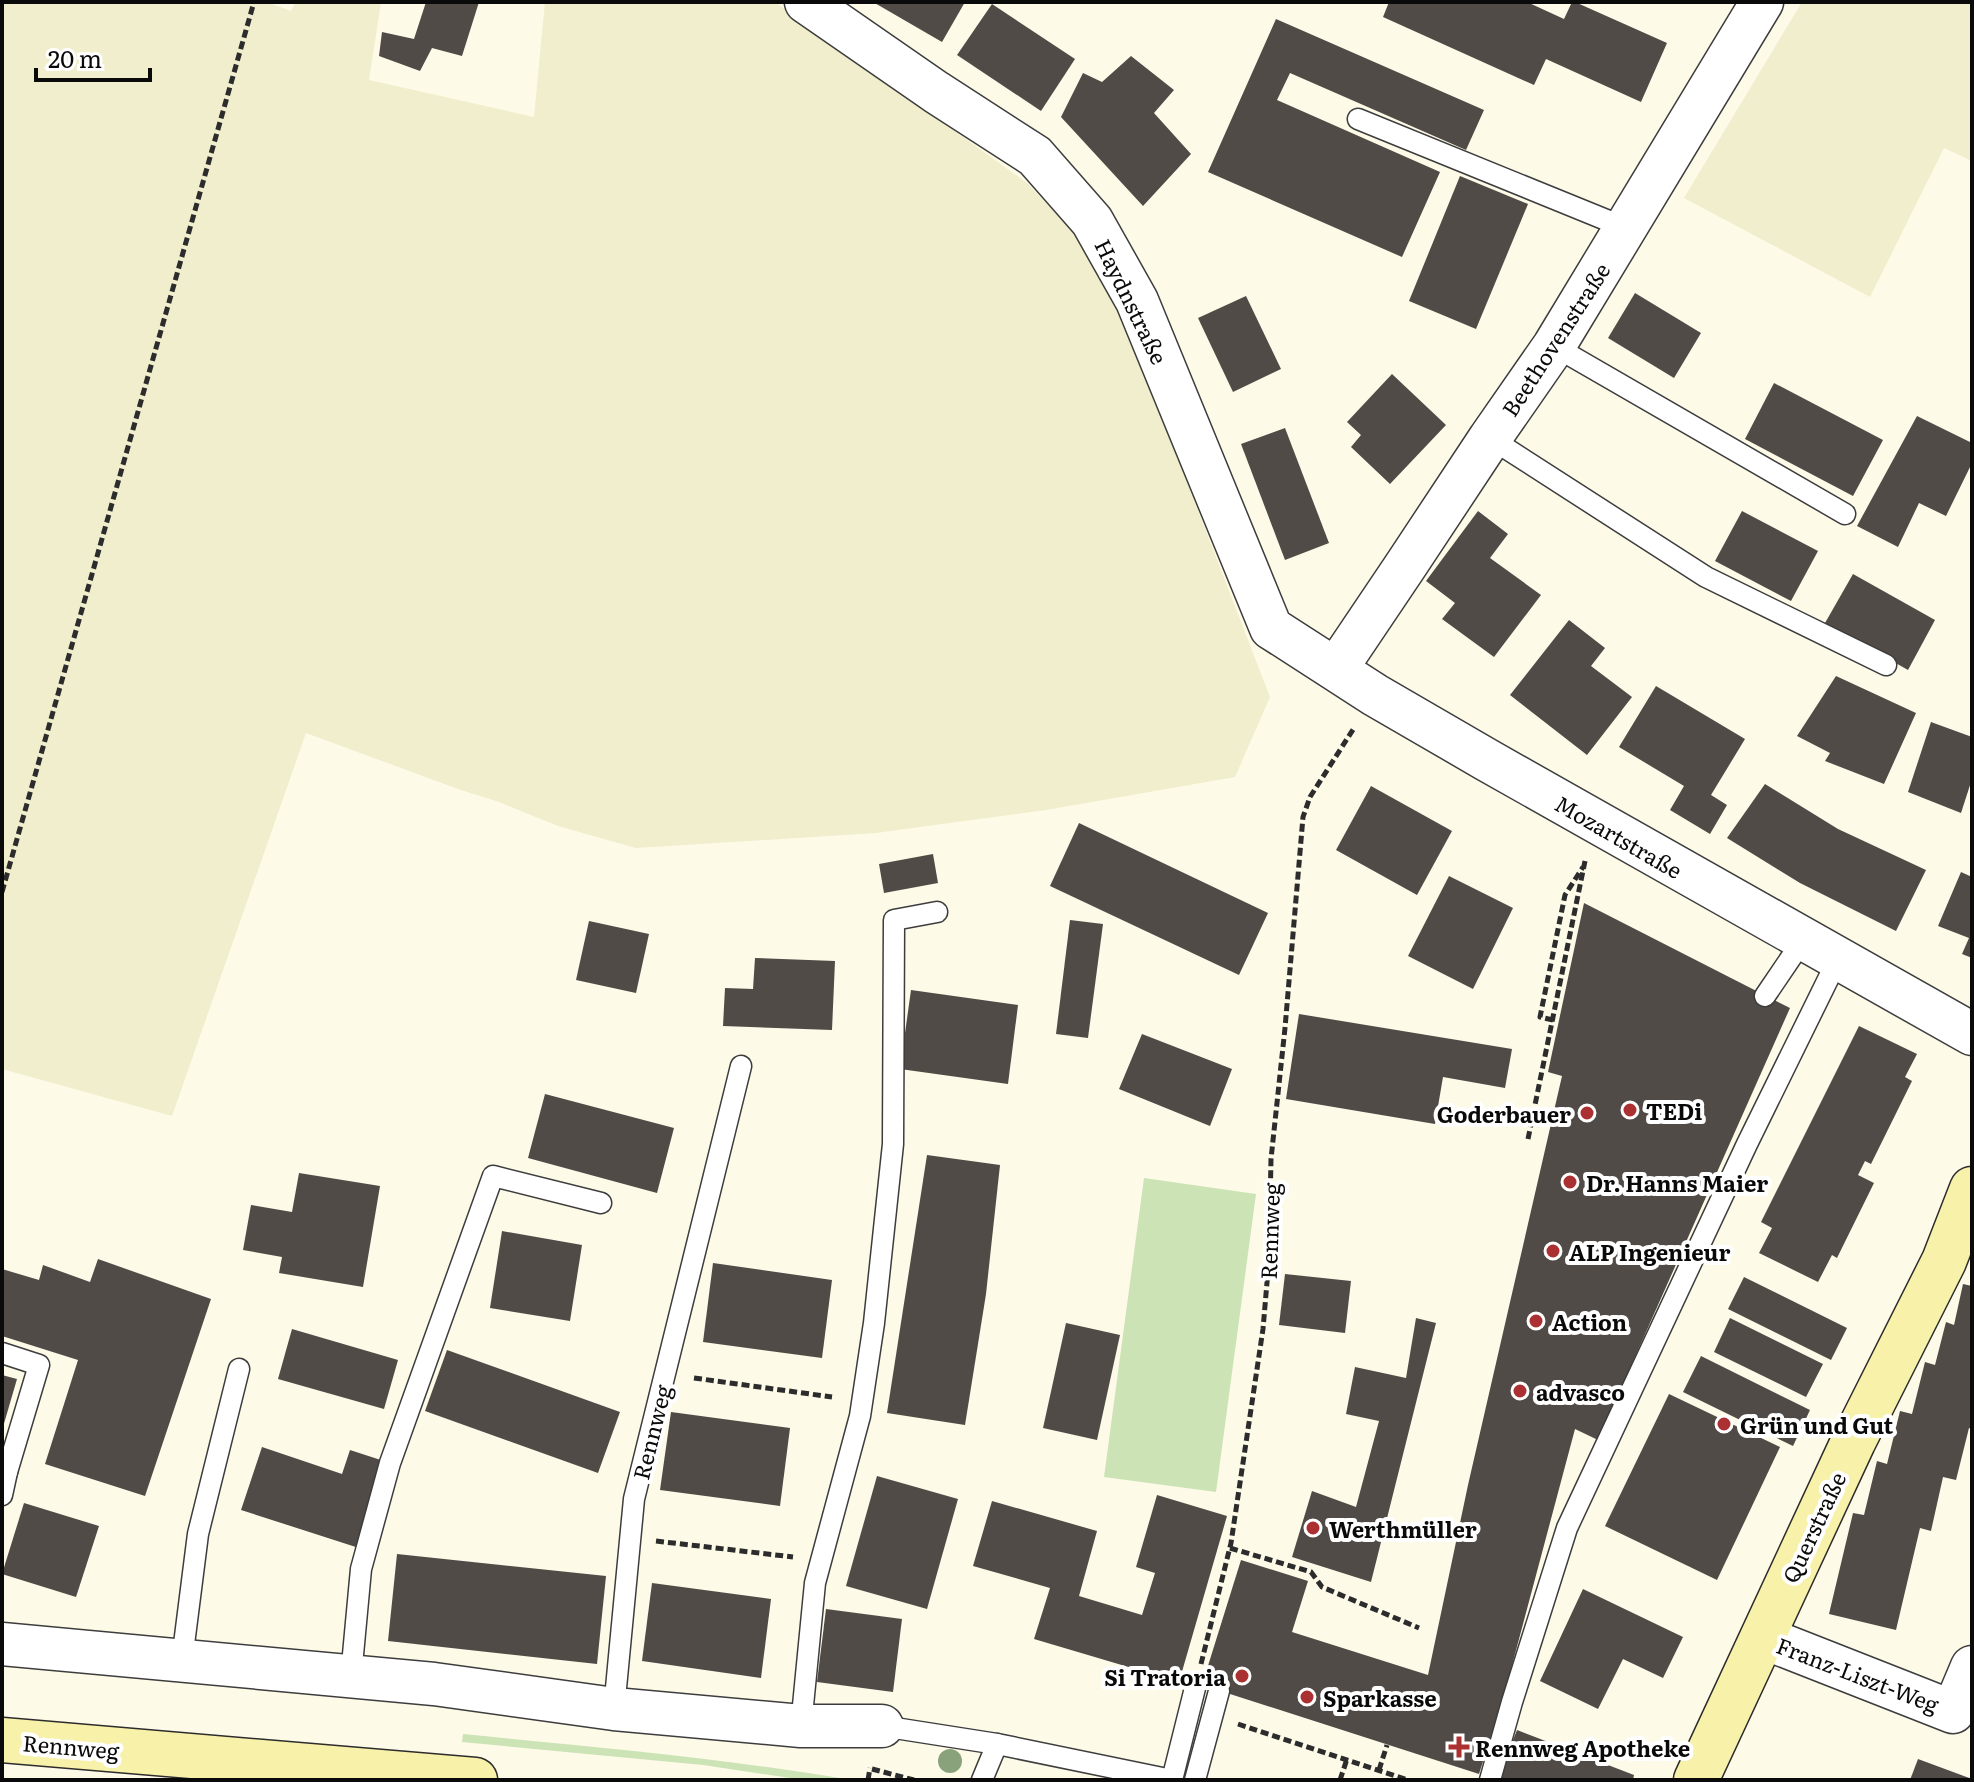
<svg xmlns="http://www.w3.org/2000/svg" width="1974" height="1782" viewBox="0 0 1974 1782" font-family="Literata,serif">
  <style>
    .farmland { fill: #f0eecc }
    .green { fill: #cce3b6 }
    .building { fill: #514b47 }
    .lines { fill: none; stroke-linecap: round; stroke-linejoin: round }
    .lane-casing { stroke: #3d3d3d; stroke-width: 23 }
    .street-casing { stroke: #3d3d3d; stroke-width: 45 }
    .secondary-casing { stroke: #2c2c2c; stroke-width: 47 }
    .path { stroke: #2c2c2c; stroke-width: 5; stroke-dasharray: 8 4; stroke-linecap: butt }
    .lane { stroke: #fff; stroke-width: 20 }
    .street { stroke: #fff; stroke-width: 42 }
    .secondary { stroke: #f7f1a9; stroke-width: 44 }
    .tree { fill: #8aa27b }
    .poi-dot { fill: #ab3031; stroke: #fff; stroke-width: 3 }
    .labels { text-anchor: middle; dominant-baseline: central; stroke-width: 8; stroke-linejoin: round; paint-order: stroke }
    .street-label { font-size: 22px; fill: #0a0a0a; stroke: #fff }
    .poi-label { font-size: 22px; font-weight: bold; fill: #0a0a0a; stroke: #fff; text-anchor: start }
  </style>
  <rect width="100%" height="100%" fill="#fdfae8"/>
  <g class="farmland">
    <polygon points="2,2 266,2 291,11 296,2 381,2 369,80 534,117 545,2 775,2 1027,183 1074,233 1116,298 1270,697 1235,777 1046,810 876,833 636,848 558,826 499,802 458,789 306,733 172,1116 2,1069"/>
    <polygon points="1802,2 1972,2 1972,161 1944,148 1870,297 1684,198"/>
  </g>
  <g class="green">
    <polygon points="1144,1178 1256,1194 1216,1492 1104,1477"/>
    <path d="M463,1734c130,13 260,24 388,46h-48l-100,-15 -241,-23z"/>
  </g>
  <g class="building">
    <polygon points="426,2 479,2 462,56 432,48 420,71 379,56 382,32 414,39"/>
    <polygon points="873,2 965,2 942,42"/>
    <polygon points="1389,2 1527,2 1564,19 1572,2 1575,2 1667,43 1641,102 1546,59 1534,85 1383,17"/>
    <polygon points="992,4 1075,59 1041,111 957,55"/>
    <polygon points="1276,19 1484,110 1466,150 1290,73 1277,100 1440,172 1402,257 1208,172"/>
    <polygon points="1131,56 1174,90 1154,113 1191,154 1143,206 1061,117 1083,73 1102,82"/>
    <polygon points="1460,176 1528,204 1476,329 1409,301"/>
    <polygon points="1635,293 1701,333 1674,378 1608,338"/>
    <polygon points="1246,296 1281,369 1233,392 1198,318"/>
    <polygon points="1392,374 1446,425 1390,484 1351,447 1361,435 1347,422"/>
    <polygon points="1774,383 1883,440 1853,496 1745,439"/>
    <polygon points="1917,416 1972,443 1972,463 1946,516 1919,503 1898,547 1857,526"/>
    <polygon points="1285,428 1329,543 1285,560 1241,444"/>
    <polygon points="1478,511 1508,534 1490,558 1541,595 1494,657 1442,619 1455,603 1426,581"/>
    <polygon points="1742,511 1818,551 1791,601 1715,561"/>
    <polygon points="1853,574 1935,620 1908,670 1825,623"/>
    <polygon points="1569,620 1605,648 1591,666 1632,697 1587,755 1510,695"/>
    <polygon points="1836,676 1916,713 1884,784 1825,761 1830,753 1797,736"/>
    <polygon points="1656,686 1745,739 1711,795 1727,805 1710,834 1670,810 1684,786 1619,747"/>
    <polygon points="1931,722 1972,737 1972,779 1961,813 1908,792"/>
    <polygon points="1765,784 1838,829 1926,870 1896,931 1800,883 1727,838"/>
    <polygon points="1371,786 1452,831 1417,895 1336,850"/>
    <polygon points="1079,823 1268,913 1239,975 1050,886"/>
    <polygon points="933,854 938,883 884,893 879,864"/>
    <polygon points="1961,872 1972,877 1972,958 1962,954 1969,938 1938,926"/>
    <polygon points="1449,876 1513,908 1473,989 1408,956"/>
    <polygon points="1584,903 1790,1008 1598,1440 1575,1429 1503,1699 1479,1774 1202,1685 1241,1560 1308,1581 1292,1632 1428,1675 1468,1485 1562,1076 1548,1072"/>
    <polygon points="1070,920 1103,924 1088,1038 1056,1034"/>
    <polygon points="589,921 649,934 636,993 576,980"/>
    <polygon points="755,958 835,961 832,1030 723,1026 725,988 753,989"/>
    <polygon points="911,990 1018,1005 1008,1084 900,1069"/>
    <polygon points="1299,1014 1512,1049 1505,1088 1443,1077 1435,1124 1286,1099"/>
    <polygon points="1859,1026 1917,1054 1905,1077 1912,1081 1871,1164 1865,1161 1858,1175 1874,1183 1837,1258 1832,1255 1818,1282 1759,1253 1772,1228 1761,1222"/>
    <polygon points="1142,1034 1232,1069 1210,1126 1119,1089"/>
    <polygon points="545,1094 674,1128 657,1193 528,1158"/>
    <polygon points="927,1155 1000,1165 986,1294 965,1425 887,1413"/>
    <polygon points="299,1173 380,1186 363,1287 279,1273 282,1257 243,1250 251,1205 292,1212"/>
    <polygon points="502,1231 582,1245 570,1321 490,1308"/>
    <polygon points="98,1259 211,1299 145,1496 45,1464 78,1360 2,1336 2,1269 39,1280 43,1265 90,1282"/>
    <polygon points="713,1263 832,1280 822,1358 703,1342"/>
    <polygon points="1285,1274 1351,1281 1345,1333 1279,1325"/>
    <polygon points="1744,1277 1847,1328 1831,1360 1728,1309"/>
    <polygon points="1963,1284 1972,1286 1972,1429 1969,1428 1956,1480 1943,1477 1931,1531 1920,1528 1896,1630 1829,1614 1853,1513 1864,1515 1877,1461 1887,1464 1900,1411 1912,1414 1925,1362 1935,1365 1946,1322 1954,1325"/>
    <polygon points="1416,1318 1436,1323 1371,1582 1292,1557 1312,1491 1356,1507 1379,1421 1346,1414 1355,1367 1406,1378"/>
    <polygon points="1730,1318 1823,1364 1806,1397 1714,1352"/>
    <polygon points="1066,1323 1120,1335 1097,1440 1043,1428"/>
    <polygon points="292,1329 398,1360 384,1409 278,1379"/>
    <polygon points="447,1350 620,1412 598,1473 425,1411"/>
    <polygon points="1701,1356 1810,1410 1793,1446 1683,1392"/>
    <polygon points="2,1375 17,1379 3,1427 2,1427"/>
    <polygon points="1669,1394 1780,1447 1717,1580 1605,1526"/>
    <polygon points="671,1412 790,1428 780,1506 660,1490"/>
    <polygon points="262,1447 342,1474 350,1450 390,1463 362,1549 241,1510"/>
    <polygon points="877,1476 958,1499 927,1609 846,1586"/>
    <polygon points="1157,1495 1227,1516 1179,1682 1034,1639 1050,1588 973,1566 992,1501 1097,1531 1079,1596 1142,1615 1155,1573 1136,1567"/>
    <polygon points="24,1503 99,1526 76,1597 2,1574"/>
    <polygon points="397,1554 606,1576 597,1664 388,1641"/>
    <polygon points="652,1583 771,1599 761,1678 642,1661"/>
    <polygon points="1583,1589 1683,1637 1663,1678 1623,1659 1598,1709 1540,1681"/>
    <polygon points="826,1609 902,1619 893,1692 817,1682"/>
    <polygon points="1517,1730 1634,1775 1633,1780 1497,1780"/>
    <polygon points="1918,1759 1972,1779 1972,1780 1910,1780"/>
  </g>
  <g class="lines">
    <defs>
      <g id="lane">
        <polyline points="1358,119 1626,228"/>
        <polyline points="1554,346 1845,514"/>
        <polyline points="1490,438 1706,577 1886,665"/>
        <polyline points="1765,996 1803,940"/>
        <polyline points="2,1353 39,1365 7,1472"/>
        <polyline points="2,1470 7,1472 2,1495"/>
        <polyline points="182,1660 198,1534 239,1369"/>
        <polyline points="351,1676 361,1569 390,1463 493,1176 601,1203"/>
        <polyline points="614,1709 634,1499 741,1066"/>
        <polyline points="801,1726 815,1583 860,1416 874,1323 893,1144 894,920 937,912"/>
        <polyline points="882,1726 997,1744 1172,1780"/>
        <polyline points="982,1780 997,1744"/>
        <polyline points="1172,1780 1195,1688"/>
        <polyline points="1195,1780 1219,1691"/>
        <polyline points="1490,1780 1512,1702 1567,1528 1747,1144 1838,959"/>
      </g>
      <g id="street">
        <polyline points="806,2 936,92 1035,156 1092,221 1137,301 1271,628 1375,695 1487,760 1972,1034"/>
        <polyline points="1336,669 1406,565 1490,438 1554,346 1762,2"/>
        <polyline points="1762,1637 1953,1712 1972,1667"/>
        <polyline points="2,1644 434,1684 614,1709 801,1726 882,1726"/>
      </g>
      <g id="secondary">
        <polyline points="2,1740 475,1780"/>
        <polyline points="1696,1780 1853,1442 1944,1261 1972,1189"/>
      </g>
    </defs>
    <use href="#lane" class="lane-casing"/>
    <use href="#street" class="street-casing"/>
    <use href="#secondary" class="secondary-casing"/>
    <g class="path">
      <polyline points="2,892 254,2"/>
      <polyline points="1553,1020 1540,1017 1565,895 1583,867"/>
      <polyline points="1528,1139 1585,861"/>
      <polyline points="694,1378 832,1397"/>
      <polyline points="656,1541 793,1557"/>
      <polyline points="1230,1548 1311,1572 1322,1587 1419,1628"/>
      <polyline points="1201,1664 1231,1543 1263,1329 1269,1259 1271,1159 1285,1028 1303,817 1310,797 1354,728"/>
      <polyline points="1238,1724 1408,1780"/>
      <polyline points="872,1769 914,1780"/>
      <polyline points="1379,1770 1387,1745"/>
      <polyline points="868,1780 870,1768"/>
      <polyline points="1340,1780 1347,1759"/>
    </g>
    <use href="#lane" class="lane"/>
    <use href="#street" class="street"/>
    <use href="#secondary" class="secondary"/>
  </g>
  <circle class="tree" cx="950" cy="1761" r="12"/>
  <g class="poi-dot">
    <circle cx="1630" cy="1110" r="8"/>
    <circle cx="1587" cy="1113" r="8"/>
    <circle cx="1570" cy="1182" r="8"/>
    <circle cx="1553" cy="1251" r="8"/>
    <circle cx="1536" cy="1321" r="8"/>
    <circle cx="1520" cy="1391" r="8"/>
    <circle cx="1724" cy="1424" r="8"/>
    <circle cx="1313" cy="1528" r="8"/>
    <circle cx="1242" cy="1676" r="8"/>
    <circle cx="1307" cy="1697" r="8"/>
    <path d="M1455 1735h8v8h8v8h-8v8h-8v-8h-8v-8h8z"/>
  </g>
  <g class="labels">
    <g class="street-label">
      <text transform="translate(1132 301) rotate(64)">Haydnstraße</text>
      <text transform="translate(1555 339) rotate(-57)">Beethovenstraße</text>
      <text transform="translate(1619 836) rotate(30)">Mozartstraße</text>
      <text transform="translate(1269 1231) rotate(-88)">Rennweg</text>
      <text transform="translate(651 1432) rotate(-76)">Rennweg</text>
      <text transform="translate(1813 1527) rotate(-65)">Querstraße</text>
      <text transform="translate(1858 1674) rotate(21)">Franz-Liszt-Weg</text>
      <text transform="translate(71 1746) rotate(5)">Rennweg</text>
    </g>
    <g class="poi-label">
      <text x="1646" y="1110">TEDi</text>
      <text x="1571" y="1113" text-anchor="end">Goderbauer</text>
      <text x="1586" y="1182">Dr. Hanns Maier</text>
      <text x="1569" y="1251">ALP Ingenieur</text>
      <text x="1552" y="1321">Action</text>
      <text x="1536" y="1391">advasco</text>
      <text x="1740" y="1424">Grün und Gut</text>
      <text x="1329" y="1528">Werthmüller</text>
      <text x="1226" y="1676" text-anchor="end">Si Tratoria</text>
      <text x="1323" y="1697">Sparkasse</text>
      <text x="1475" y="1747">Rennweg Apotheke</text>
    </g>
  </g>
  <rect width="1974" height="1782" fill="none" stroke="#0a0a0a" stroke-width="8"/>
  <path d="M36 68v12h114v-12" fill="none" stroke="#0a0a0a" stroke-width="4"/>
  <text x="48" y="68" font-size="24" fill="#0a0a0a" stroke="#ffffff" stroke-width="6" paint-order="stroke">20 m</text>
</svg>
